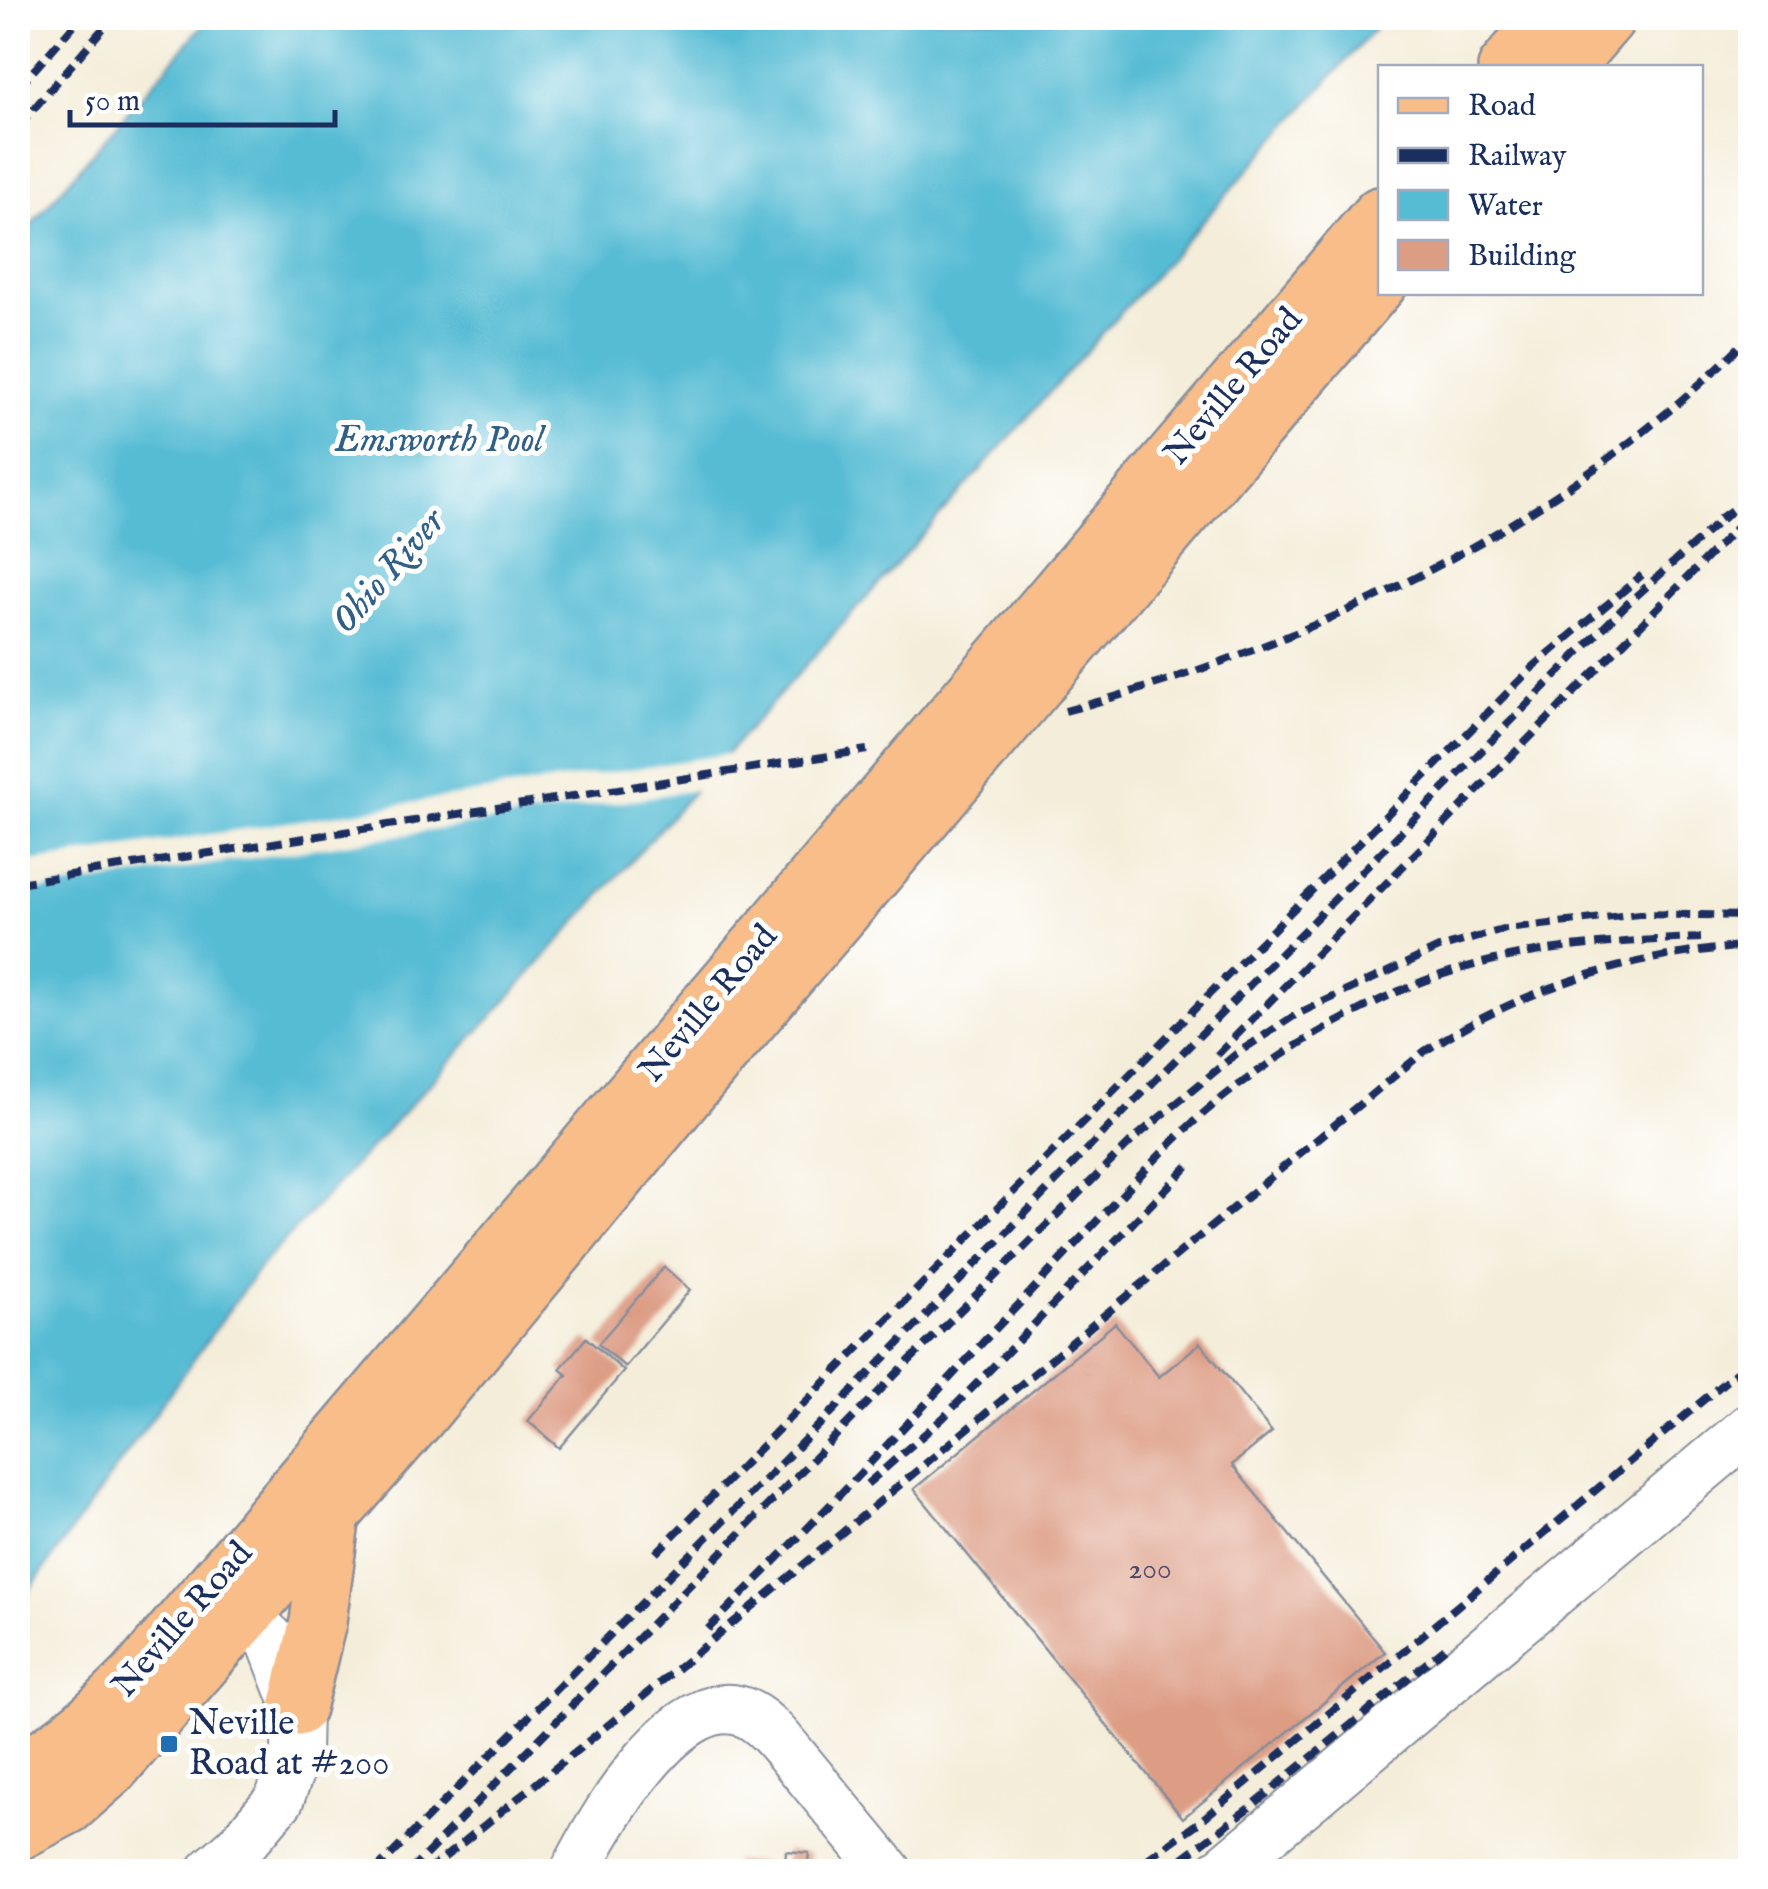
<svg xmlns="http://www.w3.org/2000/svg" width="1768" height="1889" viewBox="0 0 1768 1889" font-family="'IM FELL English',serif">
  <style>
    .water { fill: #56bcd4; stroke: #387699; stroke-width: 2.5 }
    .pier { fill: #f4edd9 }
    .building { fill: #dd9d85 }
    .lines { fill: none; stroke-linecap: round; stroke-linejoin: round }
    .minor-casing { stroke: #888e9c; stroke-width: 52 }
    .major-casing { stroke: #888e9c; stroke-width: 60 }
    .minor { stroke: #fff; stroke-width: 48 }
    .major { stroke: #f8bd89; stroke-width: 55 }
    .rail { stroke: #1b2f5e; stroke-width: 8; stroke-dasharray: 15 8; stroke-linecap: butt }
    .poi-dot { fill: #1f6fb2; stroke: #fff; stroke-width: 4 }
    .labels { text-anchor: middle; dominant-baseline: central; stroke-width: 10; stroke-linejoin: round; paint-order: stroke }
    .number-label { font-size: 30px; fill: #4c4a68 }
    .street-label { font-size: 35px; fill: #1b2f5e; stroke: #fff }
    .poi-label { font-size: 35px; fill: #1b2f5e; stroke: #fff; text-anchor: start }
    .water-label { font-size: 38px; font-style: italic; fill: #306087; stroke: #fff }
  </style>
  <rect width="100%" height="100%" fill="#fff"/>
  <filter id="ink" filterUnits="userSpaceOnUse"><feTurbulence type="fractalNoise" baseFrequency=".01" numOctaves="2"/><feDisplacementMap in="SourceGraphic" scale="20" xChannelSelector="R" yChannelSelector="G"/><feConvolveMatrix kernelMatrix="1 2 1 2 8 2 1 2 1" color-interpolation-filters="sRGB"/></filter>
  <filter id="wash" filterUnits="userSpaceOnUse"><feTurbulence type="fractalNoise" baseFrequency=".0048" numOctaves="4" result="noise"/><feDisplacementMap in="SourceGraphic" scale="40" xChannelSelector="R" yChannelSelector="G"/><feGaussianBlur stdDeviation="2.25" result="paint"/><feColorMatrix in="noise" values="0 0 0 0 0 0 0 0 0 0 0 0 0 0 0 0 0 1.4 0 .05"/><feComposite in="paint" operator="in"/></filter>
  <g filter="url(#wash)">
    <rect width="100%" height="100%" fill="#f4edd9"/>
    <polygon class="water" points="209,18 1384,18 498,1010 258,1269 18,1606 18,240"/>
    <polygon class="pier" points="734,753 702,789 18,894 18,864"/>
    <g id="blocks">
      <g class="building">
        <polygon points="664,1267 690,1290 625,1367 598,1344"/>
        <polygon points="1115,1323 1159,1377 1200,1343 1272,1432 1232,1465 1385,1652 1183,1818 914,1489"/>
        <polygon points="586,1338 624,1371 559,1448 528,1421 567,1375 560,1369"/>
        <polygon points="786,1851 809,1853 807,1872 733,1872 734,1861 785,1865"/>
      </g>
    </g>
  </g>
  <g filter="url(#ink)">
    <use href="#blocks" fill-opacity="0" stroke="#888e9c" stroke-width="2.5"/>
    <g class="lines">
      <defs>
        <g id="minor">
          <polyline points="211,1872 238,1848 279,1800 296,1753 297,1708 271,1640 218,1588"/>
          <path d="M575,1872c24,-49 107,-194 175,-157 22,12 38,37 54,55 28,34 56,68 84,102"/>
          <polyline points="1221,1872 1750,1428"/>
        </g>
        <g id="major">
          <polyline points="1506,68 1548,18"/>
          <polyline points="1564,68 1607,18"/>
          <polyline points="297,1708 318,1622 332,1514"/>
          <path d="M18,1771c45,-22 82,-57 118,-93l1244,-1463"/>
          <polyline points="18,1832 68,1806 109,1770 420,1414 691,1088 1380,282"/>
        </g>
      </defs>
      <use href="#minor" class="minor-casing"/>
      <use href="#major" class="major-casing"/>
      <use href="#minor" class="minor"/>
      <use href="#major" class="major"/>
      <g class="rail">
        <polyline points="18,88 80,18"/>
        <polyline points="18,127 112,18"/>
        <polyline points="1719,519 1750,497"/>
        <path d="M1065,711c252,-68 500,-187 685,-375"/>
        <polyline points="18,883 867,750"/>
        <polyline points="1217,1055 1750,514"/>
        <polyline points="867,1484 943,1418 1190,1164"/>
        <polyline points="656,1553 1533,667 1642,575"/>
        <path d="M708,1629c94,-94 187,-191 277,-289 42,-44 83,-88 124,-132 35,-36 69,-75 108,-106 55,-44 116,-81 180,-110 96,-43 200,-50 304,-54"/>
        <polyline points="374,1872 842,1402 1112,1124 1626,605 1731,511"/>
        <polyline points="409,1872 906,1364 1136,1137 1236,1054 1297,1014 1439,948 1506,929 1639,914 1750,916"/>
        <path d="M426,1872c337,-269 665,-549 999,-821 100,-64 207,-97 325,-105"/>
        <polyline points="1129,1872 1198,1823 1750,1361"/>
        <polyline points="1164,1872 1248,1809 1445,1648"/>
      </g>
    </g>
  </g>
  <rect class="poi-dot" x="159" y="1734" width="20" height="20" rx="5"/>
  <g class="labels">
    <g class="number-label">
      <text x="1150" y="1570">200</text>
    </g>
    <g class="street-label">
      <text transform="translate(1234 387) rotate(-50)">Neville Road</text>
      <text transform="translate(709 1004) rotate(-50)">Neville Road</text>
      <text transform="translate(183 1620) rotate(-49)">Neville Road</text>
    </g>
    <g class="poi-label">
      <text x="189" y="1724">Neville<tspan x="189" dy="40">Road at #200</tspan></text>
    </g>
    <g class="water-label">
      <text x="439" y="441">Emsworth Pool</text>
      <text transform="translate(389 572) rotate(-49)">Ohio River</text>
    </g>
  </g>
  <rect width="1768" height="1889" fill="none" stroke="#fff" stroke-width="60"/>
  <rect x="1378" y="65" width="325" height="230" fill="#ffffff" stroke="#a4acbf" stroke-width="2.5"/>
  <rect x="1398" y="98" width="50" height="15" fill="#f8bd89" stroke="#a4acbf" stroke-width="2.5"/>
  <text x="1468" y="115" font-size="30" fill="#1b2f5e">Road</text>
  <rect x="1398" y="148" width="50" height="15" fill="#1b2f5e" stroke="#a4acbf" stroke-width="2.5"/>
  <text x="1468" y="165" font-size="30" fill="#1b2f5e">Railway</text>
  <rect x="1398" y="190" width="50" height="30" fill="#56bcd4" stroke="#a4acbf" stroke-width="2.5"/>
  <text x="1468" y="215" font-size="30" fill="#1b2f5e">Water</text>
  <rect x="1398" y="240" width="50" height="30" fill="#dd9d85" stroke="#a4acbf" stroke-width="2.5"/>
  <text x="1468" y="265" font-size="30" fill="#1b2f5e">Building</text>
  <path d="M70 110v15h265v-15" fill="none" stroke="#1b2f5e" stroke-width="5"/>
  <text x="85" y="110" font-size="30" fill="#1b2f5e" stroke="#ffffff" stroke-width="8" paint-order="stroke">50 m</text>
</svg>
